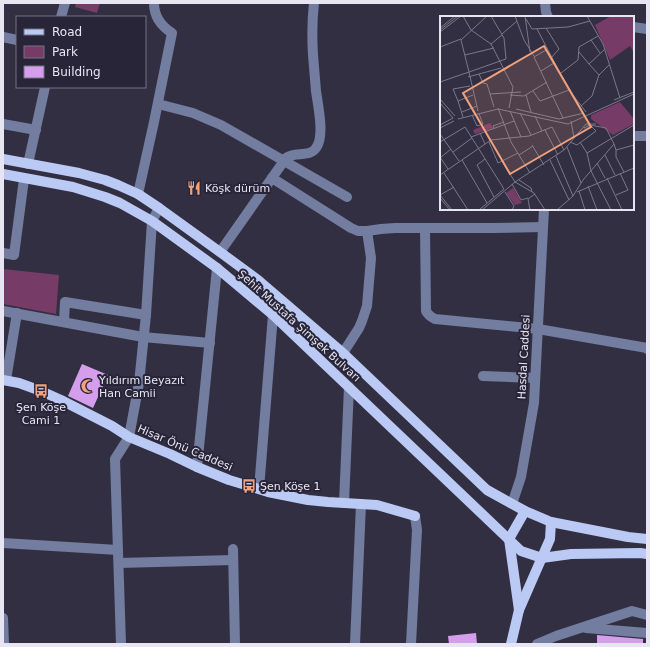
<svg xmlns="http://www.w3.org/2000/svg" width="650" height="647" viewBox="0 0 650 647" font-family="'DejaVu Sans',sans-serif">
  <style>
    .green { fill: #763b66 }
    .building { fill: #d59eec }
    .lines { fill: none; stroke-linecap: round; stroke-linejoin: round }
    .minor { stroke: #727da0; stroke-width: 10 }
    .major { stroke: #bbc9f5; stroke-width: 10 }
    .labels { text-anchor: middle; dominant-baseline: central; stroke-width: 4; stroke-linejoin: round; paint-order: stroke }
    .poi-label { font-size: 11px; fill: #e7e5f2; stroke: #292539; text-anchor: start }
    .street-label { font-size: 11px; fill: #e7e5f2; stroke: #292539 }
    .inset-road { fill: none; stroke: #7b7889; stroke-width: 1 }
    .view { fill: #f1a17c; fill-opacity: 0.15; stroke: #f1a17c; stroke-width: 2 }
    .inset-edge { fill: none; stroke: #e7e5f2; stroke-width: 2 }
  </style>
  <rect width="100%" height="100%" fill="#332f43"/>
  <g class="green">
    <polygon points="76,3 100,3 97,13 75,7"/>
    <polygon points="3,269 59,275 56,314 3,304"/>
  </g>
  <g class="building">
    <polygon points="82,364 108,375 93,408 68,396"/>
    <polygon points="476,633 477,644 449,644 448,636"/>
    <polygon points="597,635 643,639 643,644 597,644"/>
  </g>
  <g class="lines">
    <g class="minor">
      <polyline points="545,3 546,12 548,17"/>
      <polyline points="61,17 65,3"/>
      <polyline points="633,27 647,29"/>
      <polyline points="3,37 17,40"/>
      <polyline points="158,104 193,113 221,125 347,197"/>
      <polyline points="3,124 36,130"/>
      <polyline points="633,136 647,136"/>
      <polyline points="28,164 45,87"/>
      <polyline points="272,178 351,228 358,231 367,231 381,229 395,228 492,228 543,227"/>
      <path d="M138,194l16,-72 18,-89c-11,-7 -18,-17 -18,-30"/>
      <path d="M425,228l1,83c2,4 5,6 9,8l103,10 109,19v1"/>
      <path d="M220,252l66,-94c9,-7 23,0 30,-10 9,-11 2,-42 0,-57 -1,-12 -2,-24 -3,-36 -1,-17 -1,-35 1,-52"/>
      <polyline points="3,253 14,255 24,179"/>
      <polyline points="3,311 143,337 210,343"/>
      <polyline points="64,322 65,302 146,315"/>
      <polyline points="343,353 359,328 362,321 367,306 371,258 367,231"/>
      <polyline points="483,376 535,378"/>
      <polyline points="6,380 17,313"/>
      <polyline points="197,467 217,268"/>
      <polyline points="259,489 273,315"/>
      <polyline points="344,503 349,387"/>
      <polyline points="512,504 521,477 534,403 544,209"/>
      <polyline points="3,543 118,550"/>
      <polyline points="233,549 235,644"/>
      <polyline points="119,563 233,560"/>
      <polyline points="3,618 4,644"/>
      <polyline points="586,628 647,633"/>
      <polyline points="121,644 115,459 129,437 139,383 146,315 152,221 159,208"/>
      <polyline points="355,644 361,504"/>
      <polyline points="411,644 417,530 415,516"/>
      <polyline points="537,644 556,636 632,611 647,615"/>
    </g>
    <g class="major">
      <polyline points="3,159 79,173 105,180 118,185 138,194 159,208 220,252 258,280 343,353 487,490 525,511 551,522 628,537 647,539"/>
      <polyline points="3,174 73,187 105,197 120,203 152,221 217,268 273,315 521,551 542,558 571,554 640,553 647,554"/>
      <polyline points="3,380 19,383 41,391 61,400 112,426 129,437 170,454 197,467 229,480 249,486 268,492 308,500 328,502 377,505 415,516"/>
      <polyline points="519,610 509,539 525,511"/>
      <polyline points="511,644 519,610 550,539 551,522"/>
    </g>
  </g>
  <defs>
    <symbol id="restaurant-bare" viewBox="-9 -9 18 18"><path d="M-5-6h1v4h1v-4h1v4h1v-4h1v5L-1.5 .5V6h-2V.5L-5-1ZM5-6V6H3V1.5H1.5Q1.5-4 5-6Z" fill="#f1a17c" stroke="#292539" stroke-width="2.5" paint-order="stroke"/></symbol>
    <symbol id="mosque-bare" viewBox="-9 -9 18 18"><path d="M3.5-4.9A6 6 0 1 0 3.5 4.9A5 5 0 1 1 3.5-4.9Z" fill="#f1a17c" stroke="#292539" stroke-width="2.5" paint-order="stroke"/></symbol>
    <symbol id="bus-bare" viewBox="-9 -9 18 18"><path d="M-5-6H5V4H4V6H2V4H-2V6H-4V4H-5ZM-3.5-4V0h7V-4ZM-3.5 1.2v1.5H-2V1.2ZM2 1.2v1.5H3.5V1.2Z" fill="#f1a17c" stroke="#292539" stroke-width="2.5" paint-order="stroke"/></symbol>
  </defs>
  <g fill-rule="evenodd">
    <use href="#restaurant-bare" x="184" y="178" width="20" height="20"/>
    <use href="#mosque-bare" x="78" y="376" width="20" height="20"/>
    <use href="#bus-bare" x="31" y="381" width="20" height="20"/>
    <use href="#bus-bare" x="239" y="476" width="20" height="20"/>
  </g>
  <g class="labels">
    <g class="poi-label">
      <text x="205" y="188">Köşk dürüm</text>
      <text x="99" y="380">Yıldırım Beyazıt<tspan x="99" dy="13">Han Camii</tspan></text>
      <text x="41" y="407" text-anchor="middle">Şen Köşe<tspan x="41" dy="13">Cami 1</tspan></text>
      <text x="260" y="486">Şen Köşe 1</text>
    </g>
    <g class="street-label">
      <text transform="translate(299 326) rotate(42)">Şehit Mustafa Şimşek Bulvarı</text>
      <text transform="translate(524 357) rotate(-87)">Hasdal Caddesi</text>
      <text transform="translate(185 448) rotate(23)">Hisar Önü Caddesi</text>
    </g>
  </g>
  <g transform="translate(440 16)">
    <rect width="194" height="194" fill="#332f43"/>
    <path d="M171,0h23v37l-4,-7 -20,14 -15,-35zM180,86l14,17v5l-21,11 -22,-16v-4zM50,107l3,5 -18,6 -2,-4zM73,172l9,15 -7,2 -9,-12z" fill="#763b66"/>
    <path class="inset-road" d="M23,0l8,14 20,14 11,-9M75,0l9,24 10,16M85,0l5,36M147,0l16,28 17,54M86,3l6,10 36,-2 22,-6M0,12l15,-12M106,12l13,21 -8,9M97,13l32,61M0,14l18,-14M0,16l21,-16M62,18l15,-13M151,24l9,13M51,28l22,43 -4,21M0,31l21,-8M106,34l-12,7 29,61M139,36l10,12M25,39l29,-7M101,55l13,-8M121,57l17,-13 1,-13 19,-11M39,58l4,9 4,1 7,23M159,59l-10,-11 16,-15M28,61l33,-9M0,66l29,-10 -8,-32 26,-24M93,75l7,10 29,-11 17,22M50,78l31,-2M70,79l14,1 23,-14M86,79l5,17M0,83l15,17M174,84l20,-8M18,85l-5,-12 17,-3M0,87l13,15M141,90l11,-10 7,-21 10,-10M58,92l13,34 19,31M76,93l43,10 25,-6M38,95l-9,-39 37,-13 -2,-21 -13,-22M70,95l11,26M22,96l15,-6M80,97l11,22M32,99l5,11 6,-2 -4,-10M95,100l7,15M23,101l-5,-16 15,-6M18,103l40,-10 70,15 66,-30M131,105l3,17M0,109l13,-7M112,111l12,23M0,112l14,-7M54,112l-1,-2 11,-4M105,114l13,25M40,117l5,11M0,118l19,27M31,121l43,-16M0,126l25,-15 39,62M49,126l9,21 20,-10M130,126l7,3 19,-14 -5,-5M140,126l7,11 4,18 20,39M174,128l2,6 18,-5M92,129l12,20M127,131l14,36M176,134v7l8,15M13,136l19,-14M147,137l47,-28M79,139l14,-9M165,139l10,20M116,140l17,40M0,141l8,12M0,142l11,-9M45,143l-8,6 17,32M22,144l25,43M110,144l19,40M62,145l13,21 19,11 11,17M157,147l8,15M4,157l24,37M0,159l51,-35 38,-4 23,-9M167,162l15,32M79,164l12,8 1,4M72,168l9,16 7,-2M148,170l9,24M139,175l6,19M65,176l9,14 -2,4M137,176l57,-24M0,179l12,15M0,179l14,-8M176,179l12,-5 -8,-17M0,182l10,12M39,194l25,-21M42,194l33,-28 49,-32 22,-26h10M90,194l-2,-11 7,-5M117,194l16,-14 10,-16 31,-36 -8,-16 -16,-3 -6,3"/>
    <path class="view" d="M104,30l47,81 -81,47 -47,-81z"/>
    <rect width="194" height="194" class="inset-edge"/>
  </g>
  <rect width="650" height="647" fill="none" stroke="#e7e5f2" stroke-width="8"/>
  <rect x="16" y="16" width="130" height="72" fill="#292539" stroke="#757283"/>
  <rect x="24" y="29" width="20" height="6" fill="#bbc9f5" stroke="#757283"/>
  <text x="52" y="36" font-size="12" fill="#e7e5f2">Road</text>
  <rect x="24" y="46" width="20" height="12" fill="#763b66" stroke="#757283"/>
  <text x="52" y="56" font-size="12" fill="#e7e5f2">Park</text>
  <rect x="24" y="66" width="20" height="12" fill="#d59eec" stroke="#757283"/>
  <text x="52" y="76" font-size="12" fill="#e7e5f2">Building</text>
</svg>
